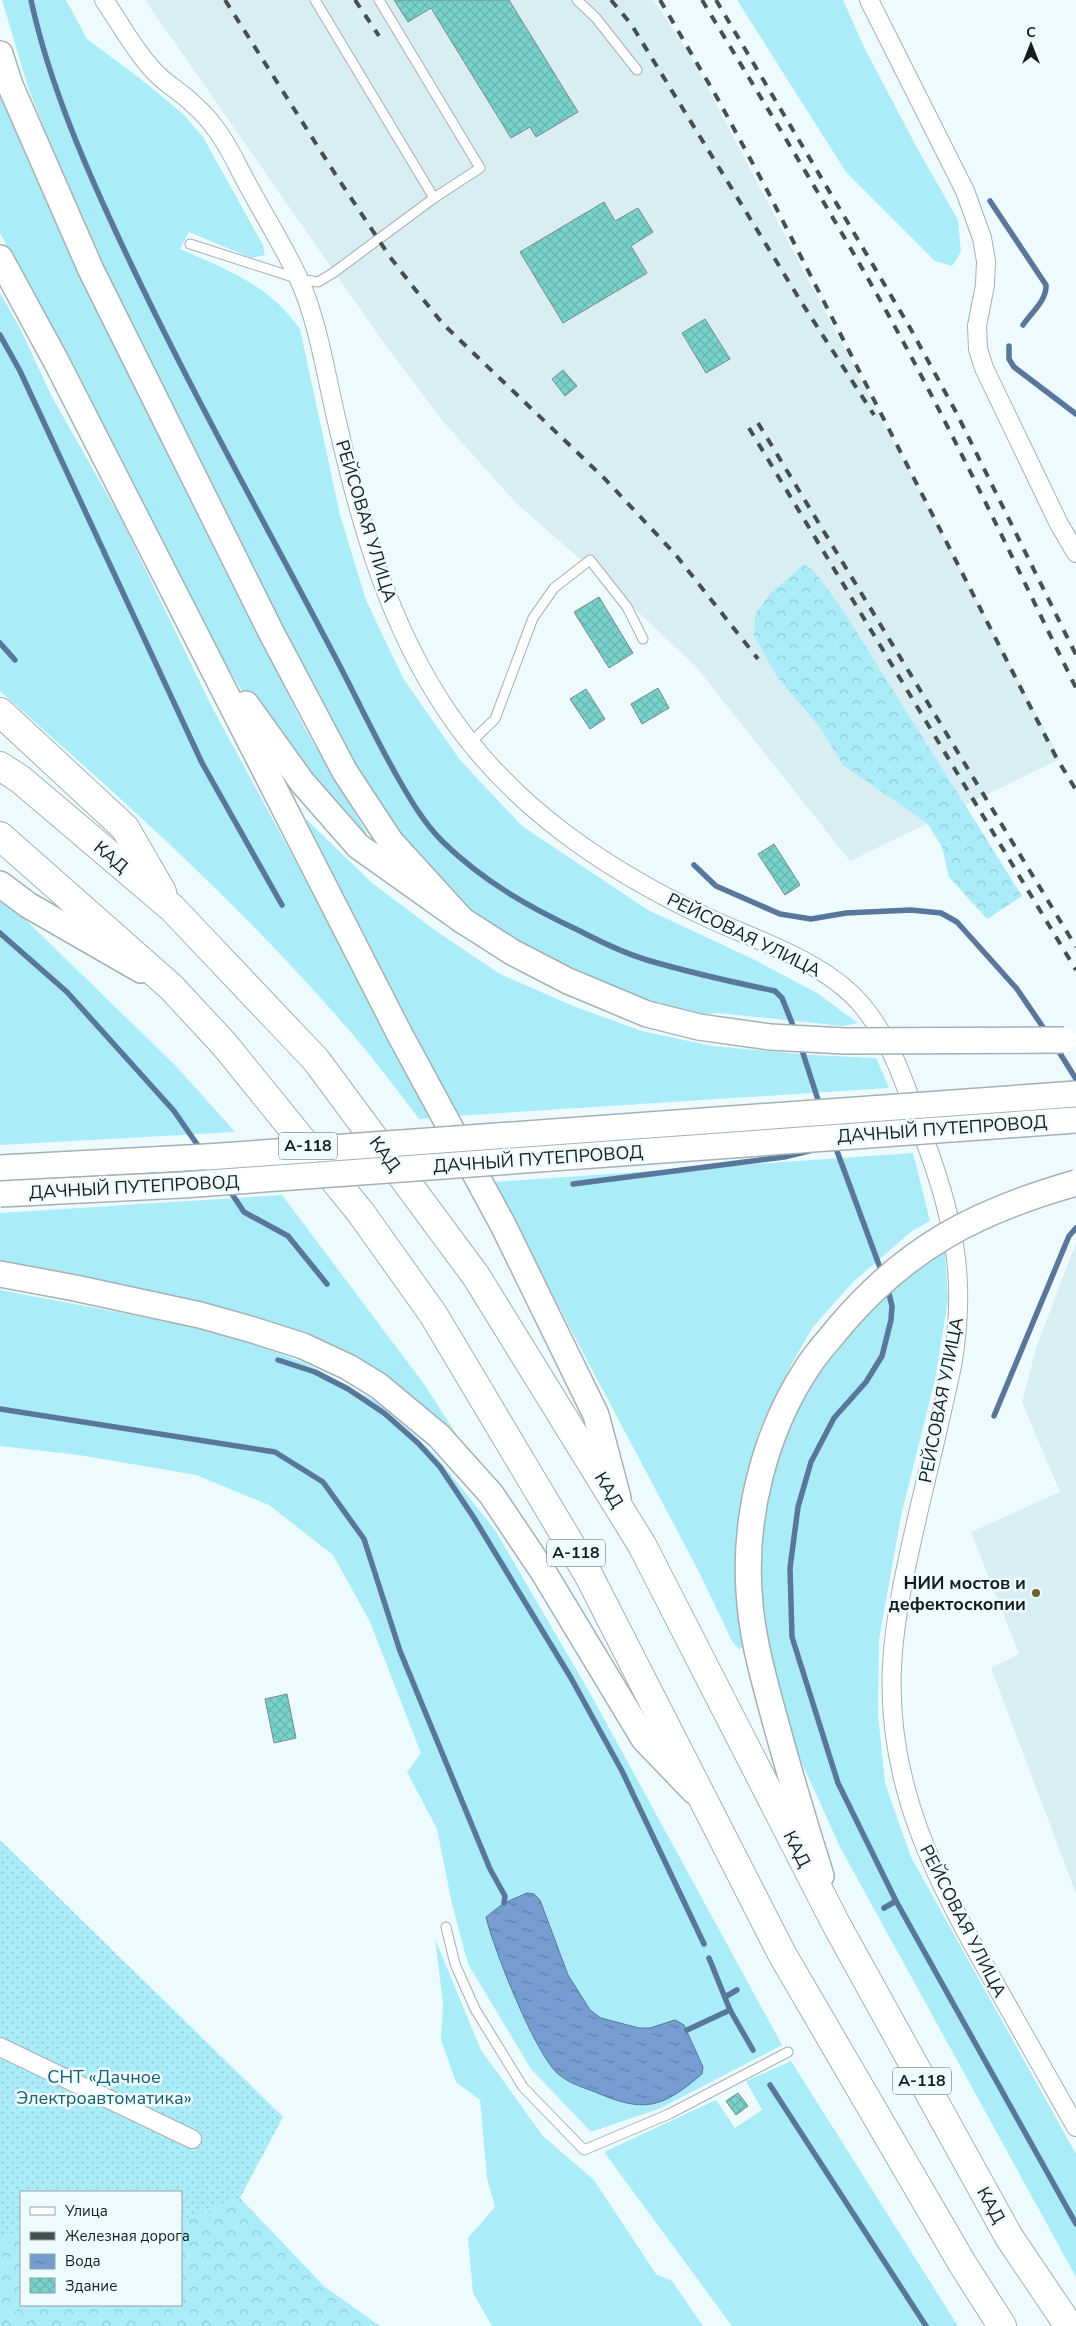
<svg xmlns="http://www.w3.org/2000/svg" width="1076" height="2326" viewBox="0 0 1076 2326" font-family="'Nunito Sans',sans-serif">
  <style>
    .built { fill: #d9eef3 }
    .grass { fill: #aaecf8 }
    .forest { fill: url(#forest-crowns) }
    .garden { fill: url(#garden-dots) }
    .water { fill: url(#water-ripples); stroke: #59769b }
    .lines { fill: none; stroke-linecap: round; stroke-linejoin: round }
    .stream { stroke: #59769b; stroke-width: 5.5 }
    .building { fill: url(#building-cross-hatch); stroke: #7e8988 }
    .lane-casing { stroke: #a5b0b3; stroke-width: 11 }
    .street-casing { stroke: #a5b0b3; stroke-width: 20 }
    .secondary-casing { stroke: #a5b0b3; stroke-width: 28 }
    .highway-casing { stroke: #a5b0b3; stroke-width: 30 }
    .lane { stroke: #fff; stroke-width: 9 }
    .street { stroke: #fff; stroke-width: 18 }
    .secondary { stroke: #fff; stroke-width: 25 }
    .highway { stroke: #fff; stroke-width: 28 }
    .rail { stroke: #474e4f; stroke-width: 4; stroke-dasharray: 9 9; stroke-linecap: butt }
    .secondary-bridge-casing { stroke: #a5b0b3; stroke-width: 28; stroke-linecap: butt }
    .secondary-bridge { stroke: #fff; stroke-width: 25 }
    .poi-dot { fill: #6a612e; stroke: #eefbfe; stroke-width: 2 }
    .labels { text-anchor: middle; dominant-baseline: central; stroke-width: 5; stroke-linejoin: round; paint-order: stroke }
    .shield { fill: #eefbfe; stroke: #585f60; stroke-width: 1 }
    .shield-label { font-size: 16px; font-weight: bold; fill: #171c1c }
    .street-label { font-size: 18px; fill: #171c1c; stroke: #eefbfe }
    .poi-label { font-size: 18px; font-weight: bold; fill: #171c1c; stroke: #eefbfe; text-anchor: end }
    .park-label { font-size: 18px; fill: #15606d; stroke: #eefbfe }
  </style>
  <defs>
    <pattern id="forest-crowns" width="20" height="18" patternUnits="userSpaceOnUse" patternTransform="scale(1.25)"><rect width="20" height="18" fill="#aaecf8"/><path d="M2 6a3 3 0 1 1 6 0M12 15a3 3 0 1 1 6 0" fill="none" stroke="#92cad4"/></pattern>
    <pattern id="garden-dots" width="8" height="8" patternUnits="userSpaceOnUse" patternTransform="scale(1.25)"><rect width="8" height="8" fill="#aaecf8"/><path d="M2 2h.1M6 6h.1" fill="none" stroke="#92cad4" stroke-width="1.8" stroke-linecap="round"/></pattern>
    <pattern id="water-ripples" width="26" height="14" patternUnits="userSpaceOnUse" patternTransform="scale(1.25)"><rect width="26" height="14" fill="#759dd1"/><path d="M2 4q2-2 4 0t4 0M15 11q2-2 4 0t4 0" fill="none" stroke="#5f7fa9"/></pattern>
    <pattern id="building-cross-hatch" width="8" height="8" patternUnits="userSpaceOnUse" patternTransform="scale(1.25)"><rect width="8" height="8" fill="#77d3cc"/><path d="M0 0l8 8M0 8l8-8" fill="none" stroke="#66b5af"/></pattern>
  </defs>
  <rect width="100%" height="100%" fill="#eefbfe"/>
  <g class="built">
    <polygon points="145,0 654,0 692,58 1060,759 850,861 697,668 612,587 517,504 441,419 386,346"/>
    <polygon points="1076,1243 1076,1894 991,1668 1019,1654 971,1532 1060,1492 1022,1402 1037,1345"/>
  </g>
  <g class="grass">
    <path d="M2,0h64l21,39 55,41 41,34 20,23 60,108 2,10 -14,3 -62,-26 -9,17c48,21 89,36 120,80l40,186 26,85 37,78 57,82 62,66 126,84 107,50 62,33 41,30 -15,3 -125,-13 -19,2 -48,-10 -76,-32 -57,-32 -45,-29 -52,-43 -32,-39 -76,-137 -91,-189 -136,-267 -58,-150z"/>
    <polygon points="737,0 843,0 864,47 916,146 958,220 961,252 952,266 935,261 846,172"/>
    <polygon points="0,82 22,147 110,332 305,729 366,832 366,837 362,839 245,696 191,606 52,328 0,233"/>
    <path d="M0,293l20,35 32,69 68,120 92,190 222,411 -15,1c-21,-28 -42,-56 -65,-83 -107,-126 -231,-236 -354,-345z"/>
    <polygon points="307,820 372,883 436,931 500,974 573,1006 642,1031 712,1046 812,1055 876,1058 889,1088 455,1116 304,824"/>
    <polygon points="0,895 176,1066 235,1132 0,1145"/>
    <polygon points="913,1153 930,1221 912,1231 852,1283 813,1327 791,1365 760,1429 739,1510 737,1606 746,1646 739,1649 733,1643 698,1570 493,1182"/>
    <polygon points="282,1195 424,1384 469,1454 319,1342 240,1313 0,1264 0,1213"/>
    <polygon points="945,1250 948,1300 935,1380 901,1516 879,1640 878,1714 885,1783 911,1857 1076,2154 1076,2277 840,1847 797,1752 773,1673 759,1604 758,1552 774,1457 801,1395 830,1348 875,1300"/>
    <polygon points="0,1290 212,1330 303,1362 381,1404 436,1456 495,1530 590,1693 782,2045 661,2108 591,2132 531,2069 468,1964 452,1904 437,1829 407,1772 421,1753 370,1622 333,1555 269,1505 196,1475 79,1455 0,1446"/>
    <polygon points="435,1939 481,2050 543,2136 594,2180 656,2274 672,2281 703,2326 492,2326 473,2293 468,2238 495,2207 487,2178 480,2100 456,2082 441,2040 443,2003"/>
    <polygon points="791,2061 958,2326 732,2326 604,2152 716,2100 735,2128 762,2110 746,2081"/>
  </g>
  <g class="forest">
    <polygon points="804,564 815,572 842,609 1022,896 987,919 949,877 942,847 927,823 843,765 821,729 776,675 754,636 755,614 770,594"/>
    <polygon points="240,2198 324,2286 380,2326 0,2326 0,2247 6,2235 21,2234 21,2305 181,2305 181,2221"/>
  </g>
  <polygon class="garden" points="0,1840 283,2117 240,2198 181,2221 181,2192 21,2192 21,2234 6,2235 0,2247"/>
  <path class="water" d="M527,1893l7,1 6,6 28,75 22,35 11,8 38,10h11l25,-8 9,5 19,42 -1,7c-41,35 -58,39 -107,18 -13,-5 -27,-9 -38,-19 -23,-22 -63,-123 -71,-156l18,-14z"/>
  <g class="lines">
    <g class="stream">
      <path d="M31,0c19,89 61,182 100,264 62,131 133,257 200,385 23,43 43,87 67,129 13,23 26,45 45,64 41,40 86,65 137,89 21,11 44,22 67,29 41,12 85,22 128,31l7,7 14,35"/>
      <path d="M990,201l56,84c1,15 -15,28 -23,40"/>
      <polyline points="0,335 20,371 202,763 282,905"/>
      <polyline points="1009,346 1009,359 1014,367 1076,414"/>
      <polyline points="0,643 15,660"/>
      <polyline points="694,865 716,886 780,914 811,919 846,913 911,910 941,913 957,922 983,951 1017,989 1047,1033"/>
      <polyline points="0,933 67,992 174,1111 201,1150"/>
      <polyline points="800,1044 820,1106"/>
      <polyline points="1056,1047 1076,1079"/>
      <polyline points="834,1143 882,1273"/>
      <polyline points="573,1184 784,1157 809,1151"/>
      <polyline points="228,1188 244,1212 288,1236 327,1284"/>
      <polyline points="887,1286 892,1306 891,1320 882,1356 866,1382 834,1418 811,1462 798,1507 790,1568 792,1637 838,1783 896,1901 1076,2224"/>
      <polyline points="278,1360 315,1372 348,1389 384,1413 418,1443 440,1467 474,1518 571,1678 622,1771 704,1944"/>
      <polyline points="0,1409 275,1452 323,1482 364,1539 400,1651 490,1869 505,1896 504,1903"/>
      <polyline points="994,1416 1069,1236 1076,1228"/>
      <polyline points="884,1908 896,1901"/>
      <polyline points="709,1958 730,2010 753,2050"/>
      <polyline points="725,1997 737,1990"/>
      <polyline points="687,2030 730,2010"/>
      <polyline points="770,2085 926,2326"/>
    </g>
  </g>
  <g class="building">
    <polygon points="394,0 509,0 578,112 536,137 530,127 511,138 431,8 408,22"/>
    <polygon points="604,202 615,221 638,208 653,232 631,246 647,273 563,323 520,252"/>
    <polygon points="705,319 730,359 706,373 682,333"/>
    <polygon points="563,370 577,386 565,396 552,379"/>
    <polygon points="599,597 633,653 609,668 574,612"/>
    <polygon points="658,688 669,708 642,724 631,704"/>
    <polygon points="586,689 605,719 590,729 570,699"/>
    <polygon points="774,844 800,885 785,895 758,854"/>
    <polygon points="287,1694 296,1738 274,1743 265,1699"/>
    <polygon points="738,2093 748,2106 736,2115 726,2101"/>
  </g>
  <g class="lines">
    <defs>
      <g id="lane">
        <polyline points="315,0 434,198"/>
        <polyline points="577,0 596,18 637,70"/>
        <polyline points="190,244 299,279 318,282 333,273 434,198 480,168 379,0"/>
        <polyline points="470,743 495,719 533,618 554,588 590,560 627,607 643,639"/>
        <polyline points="446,1927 455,1964 475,2009 523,2087 584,2150 669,2114 788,2052"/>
      </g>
      <g id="street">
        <path d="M104,0c16,23 30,50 49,70 11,13 27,21 39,33 8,7 17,16 23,25 14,17 23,40 34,59 16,30 35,60 49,90 21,46 28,100 40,149 23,100 51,199 109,285 63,94 156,157 257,205 51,24 118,44 156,87 35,40 50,97 68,146 28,77 38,137 24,217 -10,47 -21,93 -32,139 -12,53 -25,106 -28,160 -6,121 44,215 102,317 27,48 55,97 82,145"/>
        <polyline points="869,0 965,191 982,238 986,261 985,285 977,326 978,349 984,368 1059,524 1076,553"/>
        <polyline points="0,2047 192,2139"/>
      </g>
      <g id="secondary">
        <polyline points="0,54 10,85 91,270 271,632 345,772 391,842 462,920"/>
        <polyline points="0,258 56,361 399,1033 503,1225 596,1415 618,1498"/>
        <polyline points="246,704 302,782 358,846 462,920 512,952 568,981 647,1014 699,1027"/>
        <polyline points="0,884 28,905 141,970"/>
        <polyline points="0,1168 207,1157"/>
        <polyline points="0,1274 75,1288 200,1315 253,1330 303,1346 348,1367 379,1386 439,1436 491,1494 544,1573 644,1739 694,1791"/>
        <path d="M821,1876c-17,-54 -33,-108 -48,-163 -11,-41 -22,-80 -24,-122 -5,-76 16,-159 58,-223 9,-15 22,-28 33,-42"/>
      </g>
      <g id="highway">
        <polyline points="0,712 125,828 162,892"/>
        <polyline points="0,766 20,779 172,908 316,1060 476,1276 642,1545 836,1924 1009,2237 1069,2326"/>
        <polyline points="0,836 171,987 224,1044 361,1213 433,1314 588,1574 782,1954 962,2263 1002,2326"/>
      </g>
    </defs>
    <use href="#lane" class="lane-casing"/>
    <use href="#street" class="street-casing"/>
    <use href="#secondary" class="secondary-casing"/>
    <use href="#highway" class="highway-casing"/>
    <use href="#lane" class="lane"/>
    <use href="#street" class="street"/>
    <use href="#secondary" class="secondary"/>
    <use href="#highway" class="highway"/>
    <g class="rail">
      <polyline points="225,0 339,180 390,257 414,288 443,324 605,479 675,554 758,659"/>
      <polyline points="355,0 379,36"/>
      <polyline points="611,0 631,24 800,300 874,415"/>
      <polyline points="660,0 719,101 767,190 1056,757 1076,790"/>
      <path d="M702,0c69,115 140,229 204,347 60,112 114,227 170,341"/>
      <polyline points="716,0 909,326 956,412 1076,655"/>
      <polyline points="758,423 1076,947"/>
      <polyline points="749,428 1076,970"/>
    </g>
    <defs>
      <g id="secondary-bridge">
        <polyline points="699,1027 770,1037 845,1041 1064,1040"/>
        <polyline points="207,1157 1076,1094"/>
        <polyline points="0,1194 182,1185 1076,1120"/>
        <path d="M840,1326c67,-79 137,-115 236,-143"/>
      </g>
    </defs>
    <use href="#secondary-bridge" class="secondary-bridge-casing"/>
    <use href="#secondary-bridge" class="secondary-bridge"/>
  </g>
  <circle class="poi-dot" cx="1036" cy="1593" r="5"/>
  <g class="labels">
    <g class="shield">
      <rect x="279" y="1132.5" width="58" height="27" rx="4"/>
      <rect x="547" y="1539.5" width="58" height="27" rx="4"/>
      <rect x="893" y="2067.5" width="58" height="27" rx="4"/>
    </g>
    <g class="shield-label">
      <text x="308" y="1146">А-118</text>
      <text x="576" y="1553">А-118</text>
      <text x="922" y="2081">А-118</text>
    </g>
    <g class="street-label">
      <text transform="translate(366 521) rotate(73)">РЕЙСОВАЯ УЛИЦА</text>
      <text transform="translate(111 857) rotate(40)">КАД</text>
      <text transform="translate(744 935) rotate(26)">РЕЙСОВАЯ УЛИЦА</text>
      <text transform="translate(942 1129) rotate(-4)">ДАЧНЫЙ ПУТЕПРОВОД</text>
      <text transform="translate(385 1154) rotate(53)">КАД</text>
      <text transform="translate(538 1159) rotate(-4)">ДАЧНЫЙ ПУТЕПРОВОД</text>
      <text transform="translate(134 1187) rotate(-3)">ДАЧНЫЙ ПУТЕПРОВОД</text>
      <text transform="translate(941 1400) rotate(-79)">РЕЙСОВАЯ УЛИЦА</text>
      <text transform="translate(609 1490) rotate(59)">КАД</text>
      <text transform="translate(797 1849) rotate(63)">КАД</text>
      <text transform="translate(963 1921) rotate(63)">РЕЙСОВАЯ УЛИЦА</text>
      <text transform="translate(991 2205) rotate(61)">КАД</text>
    </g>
    <g class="poi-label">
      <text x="1026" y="1583">НИИ мостов и<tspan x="1026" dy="21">дефектоскопии</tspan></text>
    </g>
    <g class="park-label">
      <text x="104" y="2077">СНТ «Дачное<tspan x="104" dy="21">Электроавтоматика»</tspan></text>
    </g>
  </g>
  <rect x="20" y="2191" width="162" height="115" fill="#eefbfe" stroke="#98a2a4"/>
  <rect x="30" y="2207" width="25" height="8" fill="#ffffff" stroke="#98a2a4"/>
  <text x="65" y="2216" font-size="15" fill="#171c1c">Улица</text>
  <rect x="30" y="2232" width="25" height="8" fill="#474e4f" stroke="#98a2a4"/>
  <text x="65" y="2241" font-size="15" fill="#171c1c">Железная дорога</text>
  <rect x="30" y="2254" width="25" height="15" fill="url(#water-ripples)" stroke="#98a2a4"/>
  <text x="65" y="2266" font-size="15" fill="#171c1c">Вода</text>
  <rect x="30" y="2278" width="25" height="15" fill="url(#building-cross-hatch)" stroke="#98a2a4"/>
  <text x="65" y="2291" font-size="15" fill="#171c1c">Здание</text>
  <g transform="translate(1031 45)" stroke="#eefbfe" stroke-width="4" paint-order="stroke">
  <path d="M0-4L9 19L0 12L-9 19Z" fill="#171c1c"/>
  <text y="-8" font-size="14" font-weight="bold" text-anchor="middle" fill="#171c1c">С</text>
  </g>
</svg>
